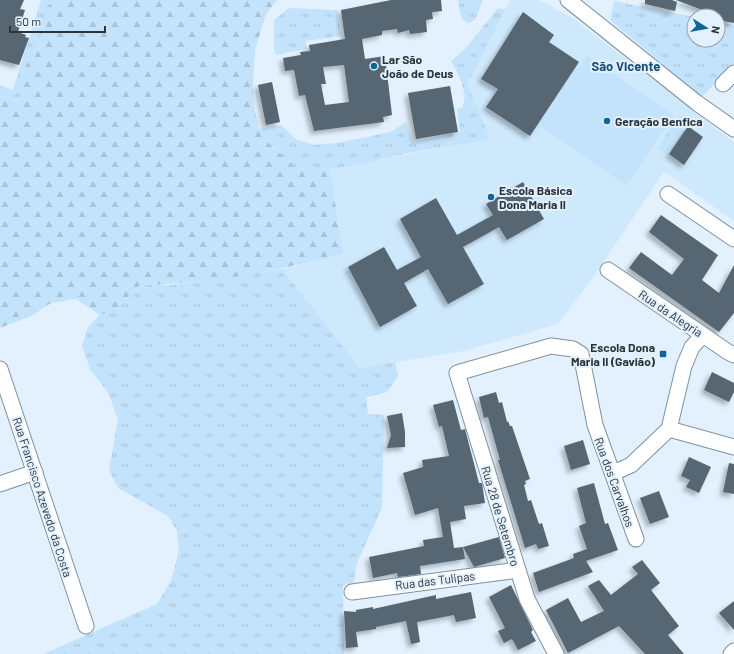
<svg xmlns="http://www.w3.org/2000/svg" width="734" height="654" viewBox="0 0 734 654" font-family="Barlow,sans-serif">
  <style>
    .built { fill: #cee8fc }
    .grass { fill: url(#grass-tufts) }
    .forest { fill: url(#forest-firs) }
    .green { fill: #c3e2fb }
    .building { fill: #566673; fill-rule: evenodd; filter: url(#shadow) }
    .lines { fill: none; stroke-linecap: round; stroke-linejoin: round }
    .minor-casing { stroke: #7f919f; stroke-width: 17 }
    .minor { stroke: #fff; stroke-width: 15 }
    .poi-dot { fill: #116495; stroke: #e2f1fd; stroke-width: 1.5 }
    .labels { text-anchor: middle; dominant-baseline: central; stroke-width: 4; stroke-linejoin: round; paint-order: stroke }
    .poi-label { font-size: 12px; font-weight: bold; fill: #2c3439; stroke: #e2f1fd; text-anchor: start }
    .street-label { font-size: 12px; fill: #2c3439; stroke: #e2f1fd }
    .neighbourhood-label { font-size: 13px; font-weight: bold; fill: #1b4f72; stroke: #e2f1fd }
  </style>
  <defs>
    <pattern id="grass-tufts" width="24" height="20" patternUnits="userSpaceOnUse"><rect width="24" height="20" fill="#c3e2fb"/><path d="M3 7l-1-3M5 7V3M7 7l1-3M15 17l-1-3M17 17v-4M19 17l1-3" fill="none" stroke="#a8c2d8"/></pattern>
    <pattern id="forest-firs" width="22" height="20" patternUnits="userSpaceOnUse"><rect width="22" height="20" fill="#c3e2fb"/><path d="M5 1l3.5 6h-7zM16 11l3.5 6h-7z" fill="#a8c2d8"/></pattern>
    <filter id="shadow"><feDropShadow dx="-3.5" dy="3.5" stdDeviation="2" flood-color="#0004"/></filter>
  </defs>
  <rect width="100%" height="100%" fill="#e2f1fd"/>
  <polygon class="built" points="510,0 539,0 574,19 734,142 734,221 664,172 596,273 558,324 463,351 360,368 282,269 343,254 330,170 489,138 489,135 466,84"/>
  <g class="grass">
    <polygon points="41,0 64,0 52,3 35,55 28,60 26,91 16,101 0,94 0,85 13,90"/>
    <polygon points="458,0 483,0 475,20 468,23 463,20 460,14"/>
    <polygon points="614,1 694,17 694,40 718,40 718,22 734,25 734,63 702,97 610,20"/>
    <polygon points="289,8 337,10 341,36 306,41 306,49 276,55 274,48 274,20"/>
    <path d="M498,8l7,2 -38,74 22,51 -2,5c-26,4 -52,8 -78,13 -25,5 -90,24 -112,15 -12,-5 -30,-28 -38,-39l22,-4 16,15 18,5 22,-2 54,-11 15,-10 7,20 47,-10 -3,-23 6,-1c5,-17 -4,-33 -12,-47l15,-13z"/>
    <polygon points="679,115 687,120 665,153 658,148"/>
    <polygon points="282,269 360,368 395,362 398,376 387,392 366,397 368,414 384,415 382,508 357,563 354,583 343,585 344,654 43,654 157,604 171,581 179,551 177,531 168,516 118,488 109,471 118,420 108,392 90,369 82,346 88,327 100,315 115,310 140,285 174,285"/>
  </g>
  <path class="forest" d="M64,0h213l-11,14 -11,36 -2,30 1,26 5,23 14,19 24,20 33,2 13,84c-67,17 -134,30 -203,31l-25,25 -15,5 -24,-16 -25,4 -20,13 -31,12v-234l16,7 10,-10 -5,-6 7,-25 7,-5 13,-39 -3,-8 7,-5z"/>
  <polygon class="green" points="587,56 674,115 627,186 540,126"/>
  <g class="building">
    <polygon points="0,0 24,0 20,9 25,10 18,32 26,35 25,37 29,38 19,65 0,60"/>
    <path d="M391,0h50l1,11 -10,1 1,7 -7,1 1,12 -17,2 -1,-4 -11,3 -1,-4 -15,2v4l-20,4 3,20 20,-3 7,59 -9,2 1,5 -70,9 -9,-36 -6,1 -5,-26 -9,1 -2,-13 18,-3 -1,-3 10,-1 -1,-6 36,-6 -4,-29zM344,65l5,37 -24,3 -4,-21h5l-3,-17z"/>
    <polygon points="645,0 672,0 677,2 675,11 645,4"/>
    <polygon points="676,0 734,0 734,23 718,20 718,16"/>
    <polygon points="523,12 554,35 549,42 579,62 530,136 486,107 498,89 481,79"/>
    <polygon points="272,82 280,122 266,125 258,85"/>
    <polygon points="450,86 458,132 416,139 408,93"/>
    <polygon points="688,126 703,137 684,165 669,154"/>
    <polygon points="523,182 544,219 507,240 499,227 463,247 484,284 448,304 428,269 404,283 417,306 380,327 348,267 384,247 397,270 421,257 400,219 436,198 457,235 493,215 486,204"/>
    <polygon points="661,215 718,255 702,280 719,293 734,265 734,313 719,332 629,268 641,252 672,275 684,259 649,232"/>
    <polygon points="712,372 734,383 734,392 729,402 704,390"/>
    <polygon points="496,392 499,403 502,402 507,422 508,421 510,426 512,426 530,479 525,481 526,484 524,485 528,501 531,500 539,524 542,523 549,546 538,549 536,544 525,548 498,460 500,460 488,417 484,418 479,397"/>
    <polygon points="453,400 461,430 465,429 479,483 482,483 485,503 464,506 466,519 450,522 454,548 463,547 465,559 420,566 421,574 398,577 397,573 373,578 369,557 424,546 423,540 443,537 438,508 415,515 403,473 423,467 422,460 449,456 442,426 439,427 433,405"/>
    <polygon points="402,413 405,432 405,447 387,448 391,435 387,416"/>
    <polygon points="583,440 590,464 571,470 564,446"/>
    <polygon points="689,457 711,467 699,493 686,487 690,480 681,476"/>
    <polygon points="729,463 734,464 734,494 723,492"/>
    <polygon points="594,483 605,524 608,523 618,550 586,561 593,572 539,592 533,573 574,558 573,554 587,549 579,526 586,523 577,488"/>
    <polygon points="659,491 669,517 650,524 640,498"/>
    <polygon points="499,537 505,558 474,567 463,547"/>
    <polygon points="642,560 660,583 651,590 679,626 668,635 684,654 645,654 619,626 568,653 546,610 568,598 581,622 604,611 588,586 599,580 611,595 638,574 632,567"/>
    <polygon points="511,585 533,630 531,632 536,641 518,650 512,639 504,643 498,631 505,628 489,597"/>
    <polygon points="471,592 476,618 456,622 454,615 417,622 420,642 411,644 406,621 376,627 376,629 356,632 358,647 346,648 344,611 356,612 356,610 373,607 373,609 436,595 436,599"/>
    <polygon points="734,601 734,630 719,613"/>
  </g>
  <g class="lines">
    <defs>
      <g id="minor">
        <polyline points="568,0 697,103 734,129"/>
        <polyline points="723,84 734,73"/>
        <polyline points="668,194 734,239"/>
        <polyline points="608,270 728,352 734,355"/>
        <polyline points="0,369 86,626"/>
        <polyline points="669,429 734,447"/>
        <polyline points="613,473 631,465 669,429 684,366 692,347 703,335"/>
        <polyline points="0,484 35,472"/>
        <polyline points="352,592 518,570"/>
        <polyline points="556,654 527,599 457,373 551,346 573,349 581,354 595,425 636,539"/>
        <polyline points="731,654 734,651"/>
      </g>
    </defs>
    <use href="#minor" class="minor-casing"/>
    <use href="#minor" class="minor"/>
  </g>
  <g class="poi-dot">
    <circle cx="374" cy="66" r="4"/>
    <circle cx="607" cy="121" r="4"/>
    <circle cx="491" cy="197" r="4"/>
    <rect x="659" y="350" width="8" height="8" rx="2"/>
  </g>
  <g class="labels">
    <g class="poi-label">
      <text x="382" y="59">Lar São<tspan x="382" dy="14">João de Deus</tspan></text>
      <text x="615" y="121">Geração Benfica</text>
      <text x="499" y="190">Escola Básica<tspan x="499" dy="14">Dona Maria II</tspan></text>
      <text x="655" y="347" text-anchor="end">Escola Dona<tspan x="655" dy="14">Maria II (Gavião)</tspan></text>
    </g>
    <g class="street-label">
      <text transform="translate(671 313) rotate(34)">Rua da Alegria</text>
      <text transform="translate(615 482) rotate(70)">Rua dos Carvalhos</text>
      <text transform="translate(43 497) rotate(72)">Rua Francisco Azevedo da Costa</text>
      <text transform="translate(501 516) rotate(73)">Rua 28 de Setembro</text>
      <text transform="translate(435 580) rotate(-7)">Rua das Tulipas</text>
    </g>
    <g class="neighbourhood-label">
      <text x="626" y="66">São Vicente</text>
    </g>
  </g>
  <g transform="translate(706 28) rotate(101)"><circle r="19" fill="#e2f1fd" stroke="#99a5af"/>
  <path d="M0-3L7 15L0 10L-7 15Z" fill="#116495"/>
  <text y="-6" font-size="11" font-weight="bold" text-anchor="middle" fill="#2c3439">N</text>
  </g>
  <path d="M10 26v6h95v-6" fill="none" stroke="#2c3439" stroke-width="2"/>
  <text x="16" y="26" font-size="12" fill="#2c3439" stroke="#e2f1fd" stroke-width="3" paint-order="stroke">50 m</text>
</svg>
